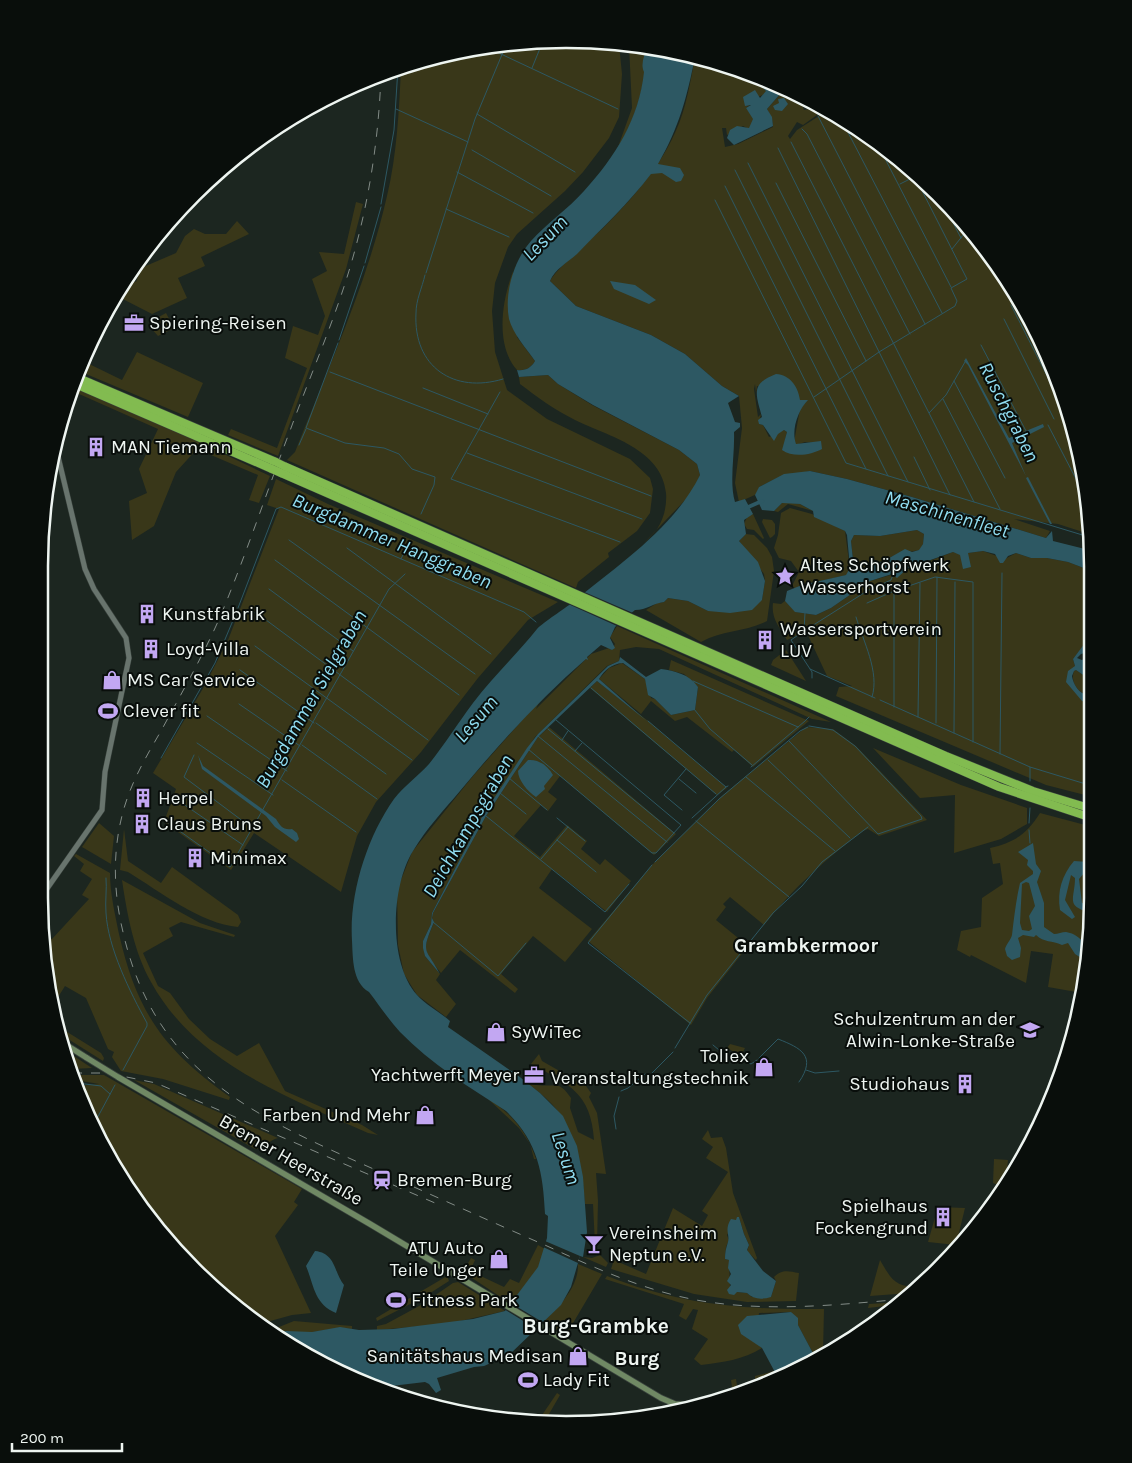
<svg xmlns="http://www.w3.org/2000/svg" width="1132" height="1463" viewBox="0 0 1132 1463" font-family="Karla,sans-serif">
  <style>
    .green { fill: #393719; fill-rule: evenodd }
    .water { fill: #2d5863; fill-rule: evenodd }
    .pier { fill: #1c2620 }
    .lines { fill: none; stroke-linecap: round; stroke-linejoin: round }
    .stream { stroke: #2d5863; stroke-width: 1 }
    .canal { stroke: #2d5863; stroke-width: 4 }
    .tertiary-casing { stroke: #39423d; stroke-width: 6 }
    .secondary-casing { stroke: #39423d; stroke-width: 7 }
    .motorway-casing { stroke: #39423d; stroke-width: 9 }
    .tertiary { stroke: #68746d; stroke-width: 5 }
    .secondary { stroke: #708964; stroke-width: 5.5 }
    .motorway { stroke: #82bb50; stroke-width: 8 }
    .rail { stroke: #838c87; stroke-width: 1; stroke-dasharray: 9 9; stroke-linecap: butt }
    .secondary-bridge-casing { stroke: #39423d; stroke-width: 7; stroke-linecap: butt }
    .motorway-bridge-casing { stroke: #39423d; stroke-width: 9; stroke-linecap: butt }
    .secondary-bridge { stroke: #708964; stroke-width: 5.5 }
    .motorway-bridge { stroke: #82bb50; stroke-width: 8 }
    .labels { text-anchor: middle; dominant-baseline: central; stroke-width: 4; stroke-linejoin: round; paint-order: stroke }
    .poi-label { font-size: 19px; fill: #eef5f1; stroke: #090e0b; text-anchor: start }
    .street-label { font-size: 19px; fill: #eef5f1; stroke: #090e0b }
    .water-label { font-size: 20px; font-style: italic; fill: #90ddf1; stroke: #090e0b }
    .neighbourhood-label { font-size: 20px; font-weight: bold; fill: #eef5f1; stroke: #090e0b }
    .quarter-label { font-size: 21px; font-weight: bold; fill: #eef5f1; stroke: #090e0b }
    .rim { fill: none; stroke: #eef5f1; stroke-width: 2.5 }
  </style>
  <rect width="100%" height="100%" fill="#1c2620"/>
  <g class="green">
    <path d="M566,39l53,5 3,30 -3,43 -10,21 -26,34 -18,19 -48,43 -9,13 -13,36 -3,28 3,41 12,38 40,29 83,40 20,19 3,11 -3,24 -13,18 -29,22 1,4 -31,25 -2,6 -289,-128 8,-8c33,-84 72,-168 92,-256 10,-42 12,-86 14,-128l62,-19z"/>
    <path d="M629,45l18,2c-1,35 -10,70 -29,100l14,-39z"/>
    <path d="M695,57l61,18 3,9 8,7 -2,3 -7,3 -11,10 4,-1 -5,2 8,11 -5,10 -6,-3 -16,9 -1,-7h-4l3,19 13,-3 35,-17 -1,-8 -5,-10 14,-16 2,-6 16,9 5,14 10,-2 3,7 -14,10 -6,-3 -9,14 2,3 7,-9 22,-14 -4,-9 3,-1 21,11 11,19 12,-6 77,63 66,80 60,123 24,101v37l-31,-10 -44,-5 36,12 -4,7 -134,-41 -65,-18 -37,-8 -33,7 -18,9 -2,7 -18,8 -4,-19 7,-55 -3,-32 -17,-10 -37,-32 -34,-19 -75,-29 -26,-25c5,-11 41,-42 53,-53 35,-35 69,-74 82,-123 4,-15 7,-32 10,-48zM755,384l1,9 1,-7 43,14h7l-7,9 -6,33 2,3 9,-3 10,1 -32,7 4,-18 -3,-2 -15,7 -6,-12 -4,-1 2,-10 -3,3 -4,-28z"/>
    <polygon points="356,202 363,204 346,269 278,456 228,435 231,429 277,448 307,368 285,358 293,326 318,335 325,316 312,279 327,271 319,252 344,254"/>
    <polygon points="237,221 249,234 201,257 205,266 178,278 187,298 152,314 115,295 126,278 136,282 141,268 176,253 185,236 194,229 205,234 226,234"/>
    <path d="M517,262l-4,10 4,65 18,24c-4,7 -10,10 -18,9 -24,-27 -14,-78 0,-108z"/>
    <polygon points="166,313 174,328 158,336 150,327 155,319"/>
    <polygon points="137,352 203,383 188,417 79,371 83,361 122,380"/>
    <path d="M548,375l10,9 34,21 87,45 18,14 3,11 -9,19 -56,58c7,-8 16,-15 22,-23 7,-10 10,-24 9,-36 -4,-44 -58,-57 -91,-73 -20,-10 -38,-23 -55,-36l-1,-7z"/>
    <polygon points="71,386 169,428 270,476 259,503 249,500 258,475 197,449 176,472 154,526 132,540 129,501 147,493 139,469 158,429 70,390"/>
    <polygon points="276,479 328,504 558,602 528,620 478,678 421,752 376,802 357,836 341,892 254,833 231,870 164,822 176,789 153,773 205,685 228,640 279,509 267,505"/>
    <polygon points="787,502 800,504 813,511 788,504 778,512 774,511 782,503"/>
    <polygon points="790,508 812,514 845,531 850,569 847,575 802,585 796,589 792,586 799,572 791,561 779,558 774,548 778,535 781,513"/>
    <polygon points="753,514 764,538 763,539 754,530 747,529 744,524 747,517"/>
    <polygon points="763,519 772,520 775,524 775,534 772,537 770,538 762,522"/>
    <polygon points="917,530 924,534 923,544 920,550 898,554 856,572 854,569 851,541 854,535 880,536"/>
    <path d="M746,534l8,1 13,13 5,9 2,14 -7,50c-21,11 -45,9 -66,21l-55,-32 11,-7 7,-1 4,-4 20,3 20,10 54,-11 3,-19 -1,-7 -25,-33z"/>
    <path d="M983,551l22,8 11,-6 15,5h16l21,4 21,8v73l-4,1 -12,15 2,7 -6,18 13,16 7,3v93l-43,-11 -210,-89 3,-9 13,-1 -25,-10 -21,-45 -19,9c-8,-13 -16,-22 -14,-37l8,1 4,-3 11,11 20,3 15,-7 39,-27 31,-9 52,-20 7,2z"/>
    <polygon points="617,626 831,722 812,719 659,649 636,647 620,650 619,661 607,666 535,737 483,815 432,913 431,924 423,941 425,956 440,974 436,980 456,1004 446,1017 417,995 404,974 398,945 397,890 412,852 473,776 540,700 536,709 591,654 609,648 612,650 615,644 610,637"/>
    <polygon points="786,650 806,681 771,665 773,660"/>
    <polygon points="671,660 809,721 753,767 734,750 732,752 687,717 675,721 651,701 641,714 599,679 609,668 622,663 645,679 651,698 655,699 671,715 695,710 698,687 684,674 669,670"/>
    <path d="M1076,670l13,9 -1,16c-10,-2 -18,-13 -14,-24z"/>
    <polygon points="597,681 648,721 727,788 717,795 590,688"/>
    <path d="M549,727l127,107 -22,21 -94,-79 -12,16 9,7 -9,12 -7,-6 -27,31 26,21 27,-32 20,16 -6,8 19,16 5,-6 26,22 -24,31 -55,-43 -13,19 53,41 -27,33 -32,-26 -32,38 17,15 -3,4 -55,-43 -19,23c-20,-24 -18,-23 -7,-51l-2,-4 1,-5 53,-97 52,-79z"/>
    <path d="M806,727l27,2 23,17 71,74 -48,16 -11,-7 -5,2c-36,27 -71,58 -99,94l-34,-28 -7,7 3,3 -10,13 32,26 -41,52 -16,27 -103,-84 65,-77 70,-69z"/>
    <polygon points="873,748 961,785 1027,808 1027,824 1001,839 954,853 955,795 920,798"/>
    <path d="M1040,813l49,13v140l-7,27 -34,-6 5,-33 -22,-3 -5,32 -55,-28 -1,2 -13,-7 4,-19 20,-4 1,-29 21,-14 -3,-21 -7,1 -3,-16c25,-6 37,-14 50,-35z"/>
    <polygon points="99,823 114,836 111,864 82,847"/>
    <path d="M124,829l4,32 33,22 11,-16 66,48 3,7 -3,5c-37,-3 -79,-36 -110,-55l-8,-2z"/>
    <path d="M76,854l34,19c0,20 5,41 9,61 18,79 45,116 111,163l-1,3 -66,-21 -42,-8 -9,-14 2,-5 -6,-3 -22,-51 -21,-12 -12,19 -9,-69 8,3 37,-40 -7,-4 10,-16 -12,-8 4,-7 -10,-8z"/>
    <path d="M122,880l78,43 35,12 -1,2 -53,-15 -12,6 4,8 -30,17 15,33 12,7 19,26 21,20 27,17 22,-13 26,48 77,34 16,10 -10,-2c-80,-36 -172,-69 -217,-151 -17,-30 -24,-68 -29,-102z"/>
    <polygon points="56,1025 101,1053 104,1058 103,1061 57,1032"/>
    <polygon points="730,1044 745,1048 741,1056 727,1048"/>
    <polygon points="63,1049 92,1068 71,1069"/>
    <path d="M539,1054l3,7 44,25 5,7 -2,4 8,16 9,61 -10,-1 2,28 -1,44h-2l-2,-41h-8c-3,-42 -10,-83 -45,-111 -6,-5 -13,-8 -19,-13l3,-2c8,11 25,6 35,8 5,2 9,8 12,12l-1,10 8,24 16,8c-3,-47 -25,-56 -63,-76z"/>
    <polygon points="74,1075 104,1075 302,1189 294,1202 298,1205 275,1236 311,1313 292,1315 263,1323 193,1270 110,1161 78,1086 99,1084 76,1080"/>
    <path d="M134,1080l20,4 124,54c-9,2 -15,12 -23,11z"/>
    <path d="M487,1098c25,16 39,32 49,61h-2l-4,-15 -11,-16z"/>
    <path d="M708,1130l3,8 11,-1 4,11 7,45 24,65 -1,2 -9,-9 2,-6 -5,-11 -5,-17 -12,18 2,5 -3,7 -1,12 4,1 1,27 7,5 10,1 5,4h19l5,-16 -2,-4c8,-8 14,-6 25,-4l-3,28 -49,1 -53,-8 -83,-25 3,-9 32,14 27,-66 29,18 6,-11 -6,-4 26,-39 -22,-14 7,-11 -11,-8z"/>
    <polygon points="994,1159 1008,1160 1005,1188 993,1183"/>
    <polygon points="938,1207 965,1208 956,1245 928,1242"/>
    <polygon points="538,1245 545,1249 538,1268 511,1304 463,1272 471,1258 475,1260 470,1271 504,1287 510,1279 519,1283"/>
    <polygon points="600,1255 608,1263 606,1267 583,1257 592,1258"/>
    <path d="M880,1260c9,15 14,28 35,26l4,-11 10,3 -19,15 -40,3z"/>
    <path d="M578,1264l24,10 -36,61 -23,-13c15,-14 36,-35 35,-58z"/>
    <polygon points="447,1276 449,1281 424,1297 377,1321 376,1318"/>
    <path d="M607,1276c73,29 140,34 217,33l-1,44 -8,4 -24,-45 -32,1 -3,30 6,5c-19,12 -39,14 -61,17l-7,-6 14,-20 -16,-10 6,-19 -5,-1 -7,11 -7,-4 5,-12 -79,-25z"/>
    <polygon points="458,1282 505,1311 447,1324 377,1330 377,1326 386,1324 421,1305 453,1283"/>
    <polygon points="900,1302 891,1309 885,1306 868,1308 869,1304"/>
    <path d="M294,1321l58,5v3c-18,-3 -34,4 -51,4 -9,0 -15,-2 -24,0l2,-6z"/>
    <polygon points="774,1371 777,1376 743,1393 733,1394 731,1380 736,1379 737,1386 755,1384 755,1376"/>
    <polygon points="557,1393 560,1395 545,1421 538,1421"/>
  </g>
  <g class="water">
    <path d="M647,47l22,2 26,8c-8,40 -16,71 -37,107l22,4 4,7 -3,6 -5,1 -14,-9 -11,1c-22,29 -49,54 -74,80 -10,9 -22,15 -27,27l26,25 75,29 34,19 37,32 17,10 -11,7 7,19 5,1v4l-6,5c1,22 -5,50 1,70l10,-3 8,15 -9,6 2,14 -7,7 19,21 7,19 -3,19 -10,10 -22,3 -22,-2 -20,-10 -20,-3 -4,4c-11,1 -17,8 -29,8l-20,17 -5,11 5,10 -3,2 -11,-5 -14,12 1,3 -2,-1c-46,40 -87,85 -126,132 -16,19 -34,38 -47,60 -22,35 -25,112 4,144 9,10 23,17 33,26l-2,6 63,44 7,-1 -2,4 24,19 23,23 14,30 6,31 4,55 -4,25 -3,-1 -9,31 -10,18 -52,50 -25,11 -10,1 -37,11 4,12 -5,3 -7,-9 -4,-2 -42,5 -80,-33 -27,-21 10,-2 26,1 28,-5 19,3 34,-1 80,-10 32,-8 33,-44 9,-29 1,-22 -3,-2c-2,-42 -7,-72 -39,-103 -37,-24 -75,-47 -106,-79 -11,-12 -21,-27 -31,-40 -17,-10 -16,-34 -17,-51 -3,-47 15,-104 42,-142 10,-13 24,-23 35,-35 16,-20 29,-41 44,-61 20,-26 44,-49 64,-74 7,-7 27,-20 36,-27 45,-37 101,-74 127,-127l-3,-11 -18,-14 -86,-45 -35,-21 -10,-9 -29,2 -2,-7c8,1 14,-2 18,-9 -9,-13 -22,-27 -26,-42 -5,-26 5,-59 22,-78 16,-18 37,-32 53,-50 31,-34 55,-72 60,-119 -4,-9 1,-17 3,-25z"/>
    <polygon points="756,75 783,87 781,93 767,109 772,117 773,126 734,145 727,138 730,130 737,126 749,128 753,119 746,108 751,105 745,106 743,97 755,90 760,98 766,91 759,84"/>
    <polygon points="784,98 788,104 782,111 775,110 773,106 779,103 778,99"/>
    <polygon points="610,281 635,285 656,300 649,304 614,289"/>
    <polygon points="966,358 1009,438 1043,424 1044,427 1012,443 1026,476 968,365 964,361"/>
    <path d="M776,374c14,1 22,12 24,26h8c-10,10 -17,30 -12,44l25,-3 1,8c-11,6 -29,9 -40,1l5,-18 -3,-2 -6,4 -4,7 -11,-16 -4,-1 -1,-4 4,-3c-6,-23 -12,-33 14,-43z"/>
    <path d="M810,471l37,8 65,18 134,41 6,-7 1,10 36,9v20l-21,-8 -21,-4h-16l-15,-5 -8,3 -5,7h-3l-5,-9 -12,-3 -15,2 3,14 -8,2 -3,-14 -7,-3 -45,16 -11,10 -5,-4 -22,7 -39,27 -15,7 -21,-3 -10,-11 2,-10 15,-6 44,-10 4,-7 -3,-33 -2,-4 -31,-14 -1,-6 -13,-7 -18,-1 -8,8 -12,-1 -7,-15 4,-8 25,-13zM917,530l7,4 -1,10 -4,6 -7,2 -7,-3 -21,12 -28,11 -2,-3 -3,-28 3,-6 26,1z"/>
    <polygon points="1028,477 1052,524 1050,524 1026,478"/>
    <path d="M1085,643h4v9l-8,2 -4,4 5,2 7,-4v23l-13,-9 -2,1 -2,5c1,8 7,18 16,19l1,-6v14l-7,-2 -16,-19 2,-11 7,-5 -2,-7z"/>
    <path d="M620,657l26,20 15,-8c14,2 28,5 37,18l-3,23 -24,5 -16,-16 -7,-4 -3,-16 -22,-16c-12,1 -18,7 -24,16l49,43 -51,-41 -59,56 -52,79 -53,97 -1,5 2,4c-14,33 -8,25 6,52l-15,-18 -2,-8v-7l8,-17 1,-11 51,-98 44,-67 11,-14 70,-68 11,-5z"/>
    <path d="M198,755l5,11 73,53c5,8 7,11 16,10l5,4 2,6 -3,3 -21,-15 -9,-11 -64,-47z"/>
    <path d="M528,760c11,-1 20,6 25,15l-9,11 1,3 -9,8c-8,-5 -18,-17 -18,-26z"/>
    <path d="M1033,843l3,21 5,7 -4,11 7,21v24l10,7c4,0 8,-2 12,-2 17,3 23,17 23,31l-14,-9 -7,-11 -6,2c-10,-5 -18,-2 -26,-10l-2,2 -11,-2 -5,3 3,10 -1,9 -8,3 -5,-4 -2,-7c1,-5 6,-9 7,-14 2,-17 4,-35 8,-52l13,-9v-3l-6,-6 1,-5 -10,-8zM1026,882l3,1 6,23 -6,10 3,13 -3,2 -7,-1 -2,-7 2,-39z"/>
    <path d="M1074,861l15,1v9l-4,1 -6,7 3,24 7,1v8c-24,-6 -14,-14 -14,-34l-4,-3 -6,25 10,17 -3,2 -12,-9c-3,-19 2,-35 14,-49z"/>
    <path d="M737,1217h2l5,17 5,11 -2,5 16,21 13,10 -5,16c-10,3 -18,2 -24,-4l-10,-1 -3,3 -5,-1 -2,-4 4,-5 -4,-4 4,-7 -3,-6 1,-8 -4,-1c0,-7 1,-11 3,-17 2,-8 -4,-12 3,-23l5,1z"/>
    <path d="M315,1251c21,2 19,22 29,34l-8,28c-22,-9 -22,-28 -30,-47z"/>
    <polygon points="791,1312 798,1318 798,1325 815,1357 777,1376 762,1348 741,1334 738,1325 747,1316"/>
  </g>
  <g class="pier">
    <polygon points="582,591 633,613 617,626 566,603"/>
    <polygon points="545,1241 580,1256 578,1263 543,1247"/>
    <polygon points="509,1302 544,1323 540,1328 538,1330 504,1309"/>
  </g>
  <g class="lines">
    <g class="stream">
      <polyline points="587,41 614,50"/>
      <polyline points="486,47 618,109"/>
      <polyline points="532,68 543,41"/>
      <polyline points="396,109 468,142"/>
      <polyline points="477,114 575,172"/>
      <polyline points="818,116 925,324"/>
      <polyline points="840,117 942,313"/>
      <polyline points="802,129 807,134 910,334"/>
      <polyline points="791,142 929,413 946,395 965,362"/>
      <polyline points="877,143 951,287"/>
      <polyline points="778,148 950,495"/>
      <polyline points="472,150 551,196"/>
      <polyline points="748,163 908,482"/>
      <polyline points="735,170 888,476"/>
      <polyline points="457,172 533,213"/>
      <polyline points="776,183 866,361"/>
      <polyline points="900,184 914,177"/>
      <polyline points="725,186 866,469"/>
      <polyline points="937,192 961,238"/>
      <polyline points="715,200 846,463 1089,537"/>
      <polyline points="381,204 394,130 398,68"/>
      <polyline points="446,209 509,237"/>
      <polyline points="952,249 968,229"/>
      <polyline points="365,263 381,207"/>
      <polyline points="426,273 475,119 506,45"/>
      <path d="M425,275c-3,13 -9,25 -9,38 -3,54 38,81 87,66"/>
      <polyline points="1011,305 1066,413"/>
      <polyline points="1004,319 1054,419"/>
      <polyline points="339,340 364,266"/>
      <polyline points="338,343 306,428 345,443 384,448 399,454 412,469 435,477 434,485 421,514"/>
      <polyline points="981,345 1026,431"/>
      <polyline points="330,372 651,496"/>
      <polyline points="954,381 1005,478"/>
      <polyline points="423,388 488,414"/>
      <polyline points="500,392 451,479 620,542"/>
      <polyline points="814,397 879,352 955,306 957,301 951,288 967,279 912,171"/>
      <polyline points="943,399 1000,509"/>
      <polyline points="929,413 974,502"/>
      <polyline points="1068,417 1072,424"/>
      <polyline points="1048,425 1089,504"/>
      <polyline points="299,445 306,429"/>
      <polyline points="467,453 642,519"/>
      <polyline points="914,457 930,490"/>
      <polyline points="289,540 475,674"/>
      <polyline points="347,548 491,654"/>
      <polyline points="401,559 409,542"/>
      <polyline points="275,560 459,695"/>
      <polyline points="421,560 426,552"/>
      <polyline points="269,589 353,651"/>
      <polyline points="894,591 894,707"/>
      <polyline points="867,603 894,591 935,577 973,582 973,742"/>
      <polyline points="238,608 276,509 281,507 524,612 536,622"/>
      <polyline points="250,610 262,617 428,740"/>
      <polyline points="805,613 804,631 791,640 812,672 812,678"/>
      <path d="M856,617c7,24 24,55 16,80"/>
      <polyline points="804,631 867,591 891,580 893,575"/>
      <polyline points="255,646 412,760"/>
      <polyline points="810,669 875,698"/>
      <polyline points="240,670 314,723"/>
      <polyline points="693,681 798,727"/>
      <polyline points="591,688 716,794"/>
      <polyline points="880,700 1030,767 1030,781"/>
      <polyline points="239,704 300,746"/>
      <polyline points="694,709 710,729 752,765"/>
      <polyline points="207,716 287,771"/>
      <polyline points="918,717 920,583"/>
      <polyline points="648,721 726,787 728,786"/>
      <polyline points="805,721 809,717"/>
      <polyline points="316,723 386,774"/>
      <polyline points="936,723 937,577"/>
      <polyline points="548,729 674,833"/>
      <polyline points="954,733 955,582"/>
      <polyline points="538,736 667,842"/>
      <polyline points="562,740 568,731"/>
      <polyline points="789,741 878,834 922,819 921,816 855,746 833,730 809,726"/>
      <polyline points="197,743 273,795"/>
      <polyline points="302,745 377,799"/>
      <polyline points="528,749 652,853 656,853 681,825 556,720"/>
      <polyline points="575,751 582,743"/>
      <polyline points="1000,754 1002,573"/>
      <polyline points="194,755 184,777 252,828"/>
      <polyline points="161,758 215,663 237,611"/>
      <polyline points="768,760 850,838"/>
      <polyline points="751,767 805,721"/>
      <polyline points="1030,767 1089,785"/>
      <polyline points="746,777 835,851"/>
      <polyline points="509,778 547,810"/>
      <polyline points="679,779 696,793"/>
      <polyline points="282,780 356,832"/>
      <polyline points="500,793 526,814"/>
      <polyline points="176,799 243,845"/>
      <polyline points="682,810 664,795 686,769"/>
      <polyline points="486,816 605,912 629,884"/>
      <polyline points="557,818 585,841"/>
      <polyline points="692,818 726,787"/>
      <polyline points="696,821 789,897"/>
      <polyline points="167,822 230,867 389,589 405,574"/>
      <polyline points="1029,823 1030,808"/>
      <polyline points="1029,830 1030,843"/>
      <polyline points="557,840 596,872"/>
      <polyline points="541,859 568,827"/>
      <polyline points="655,862 719,799 800,731 808,727"/>
      <polyline points="652,865 588,943 690,1023"/>
      <path d="M106,878c1,11 -1,23 0,35 2,35 24,79 41,110v3l-24,44"/>
      <polyline points="433,922 498,976 526,943"/>
      <polyline points="713,1045 719,1050 751,1064 757,1060"/>
      <polyline points="675,1048 707,995 773,913 802,886 822,862 868,827"/>
      <path d="M759,1058l19,-19c23,9 39,17 21,43"/>
      <polyline points="806,1070 815,1073 839,1071"/>
      <polyline points="652,1073 673,1052"/>
      <polyline points="77,1083 101,1086 110,1094"/>
      <polyline points="621,1091 628,1088 645,1074"/>
      <polyline points="94,1124 115,1085"/>
      <polyline points="616,1129 614,1116 619,1097"/>
    </g>
    <polyline class="canal" points="746,508 762,501"/>
    <defs>
      <polyline id="tertiary" points="39,900 102,810 105,772 129,658 126,638 94,589 85,569 56,448"/>
      <g id="secondary">
        <polyline points="60,1041 87,1058"/>
        <polyline points="118,1077 370,1224 661,1398 675,1404 691,1405"/>
      </g>
      <g id="motorway">
        <polyline points="76,377 276,462"/>
        <polyline points="73,383 272,469"/>
        <polyline points="284,466 946,756 1033,791 1089,808"/>
        <polyline points="281,473 999,787 1089,817"/>
      </g>
    </defs>
    <use href="#tertiary" class="tertiary-casing"/>
    <use href="#secondary" class="secondary-casing"/>
    <use href="#motorway" class="motorway-casing"/>
    <use href="#tertiary" class="tertiary"/>
    <use href="#secondary" class="secondary"/>
    <use href="#motorway" class="motorway"/>
    <g class="rail">
      <path d="M381,74c-2,58 -10,115 -25,172 -16,62 -43,122 -65,182 -24,63 -45,127 -71,189 -17,39 -39,77 -59,114 -14,24 -28,48 -36,74 -13,42 -12,86 -2,127 33,147 141,188 264,243 54,24 107,48 160,71 50,23 101,46 155,55 68,11 134,4 202,-2"/>
      <polyline points="73,1073 107,1073 156,1083 435,1203"/>
    </g>
    <defs>
      <polyline id="secondary-bridge" points="87,1058 118,1077"/>
      <g id="motorway-bridge">
        <polyline points="276,462 284,466"/>
        <polyline points="272,469 281,473"/>
      </g>
    </defs>
    <use href="#secondary-bridge" class="secondary-bridge-casing"/>
    <use href="#motorway-bridge" class="motorway-bridge-casing"/>
    <use href="#secondary-bridge" class="secondary-bridge"/>
    <use href="#motorway-bridge" class="motorway-bridge"/>
  </g>
  <defs>
    <symbol id="office-bare" viewBox="-9 -9 18 18"><path d="M-6-3h4V-5.5h4V-3h4V5H-6ZM-1-4.5V-3h2v-1.5ZM-6 0V1H6V0Z" fill="#c2a7f2" stroke="#090e0b" stroke-width="2.5" paint-order="stroke"/></symbol>
    <symbol id="building-bare" viewBox="-9 -9 18 18"><path d="M-4-6H4V6H1V3H-1V6H-4ZM-2.5-4.3h1.7v1.8h-1.7ZM.8-4.3h1.7v1.8H.8ZM-2.5-1h1.7V.8h-1.7ZM.8-1h1.7V.8H.8Z" fill="#c2a7f2" stroke="#090e0b" stroke-width="2.5" paint-order="stroke"/></symbol>
    <symbol id="sight-bare" viewBox="-9 -9 18 18"><path d="M0-6L1.8-2.2L6-1.7L2.9 1.2L3.7 5.4L0 3.3L-3.7 5.4L-2.9 1.2L-6-1.7L-1.8-2.2Z" fill="#c2a7f2" stroke="#090e0b" stroke-width="2.5" paint-order="stroke"/></symbol>
    <symbol id="shop-bare" viewBox="-9 -9 18 18"><path d="M-5-2.5h2.3a2.7 3.5 0 0 1 5.4 0H5L5.5 6h-11ZM-1.5-2.5h3a1.5 2.3 0 0 0-3 0Z" fill="#c2a7f2" stroke="#090e0b" stroke-width="2.5" paint-order="stroke"/></symbol>
    <symbol id="stadium-bare" viewBox="-9 -9 18 18"><path d="M0-5a6.5 5 0 1 0 0 10a6.5 5 0 1 0 0-10ZM-3.5-1.8h7v3.6h-7Z" fill="#c2a7f2" stroke="#090e0b" stroke-width="2.5" paint-order="stroke"/></symbol>
    <symbol id="school-bare" viewBox="-9 -9 18 18"><path d="M0-5L7-2L0 1L-7-2ZM-4 1L0 2.5L4 1V4Q0 6-4 4Z" fill="#c2a7f2" stroke="#090e0b" stroke-width="2.5" paint-order="stroke"/></symbol>
    <symbol id="station-bare" viewBox="-9 -9 18 18"><path d="M-3-6H3Q5-6 5-4V2Q5 4 3 4L4.5 6H3L1.5 4h-3L-3 6H-4.5L-3 4Q-5 4-5 2V-4Q-5-6-3-6ZM-3.5-4v3h7v-3ZM-3.5 1v1.5H-2V1ZM2 1v1.5H3.5V1Z" fill="#c2a7f2" stroke="#090e0b" stroke-width="2.5" paint-order="stroke"/></symbol>
    <symbol id="bar-bare" viewBox="-9 -9 18 18"><path d="M-6-5H6L.8 .8V4.5H3.5V6h-7V4.5H-.8V.8Z" fill="#c2a7f2" stroke="#090e0b" stroke-width="2.5" paint-order="stroke"/></symbol>
  </defs>
  <g fill-rule="evenodd">
    <use href="#office-bare" x="120" y="309" width="28" height="28"/>
    <use href="#building-bare" x="82" y="433" width="28" height="28"/>
    <use href="#sight-bare" x="771" y="562" width="28" height="28"/>
    <use href="#building-bare" x="133" y="600" width="28" height="28"/>
    <use href="#building-bare" x="751" y="626" width="28" height="28"/>
    <use href="#building-bare" x="137" y="635" width="28" height="28"/>
    <use href="#shop-bare" x="98" y="666" width="28" height="28"/>
    <use href="#stadium-bare" x="94" y="697" width="28" height="28"/>
    <use href="#building-bare" x="129" y="784" width="28" height="28"/>
    <use href="#building-bare" x="128" y="810" width="28" height="28"/>
    <use href="#building-bare" x="181" y="844" width="28" height="28"/>
    <use href="#school-bare" x="1016" y="1016" width="28" height="28"/>
    <use href="#shop-bare" x="482" y="1018" width="28" height="28"/>
    <use href="#shop-bare" x="750" y="1053" width="28" height="28"/>
    <use href="#office-bare" x="520" y="1061" width="28" height="28"/>
    <use href="#building-bare" x="951" y="1070" width="28" height="28"/>
    <use href="#shop-bare" x="411" y="1101" width="28" height="28"/>
    <use href="#station-bare" x="368" y="1166" width="28" height="28"/>
    <use href="#building-bare" x="929" y="1203" width="28" height="28"/>
    <use href="#bar-bare" x="580" y="1230" width="28" height="28"/>
    <use href="#shop-bare" x="485" y="1245" width="28" height="28"/>
    <use href="#stadium-bare" x="382" y="1286" width="28" height="28"/>
    <use href="#shop-bare" x="564" y="1342" width="28" height="28"/>
    <use href="#stadium-bare" x="514" y="1366" width="28" height="28"/>
  </g>
  <g class="labels">
    <g class="poi-label">
      <text x="149" y="323">Spiering-Reisen</text>
      <text x="111" y="447">MAN Tiemann</text>
      <text x="800" y="565">Altes Schöpfwerk<tspan x="800" dy="22">Wasserhorst</tspan></text>
      <text x="162" y="614">Kunstfabrik</text>
      <text x="780" y="629">Wassersportverein<tspan x="780" dy="22">LUV</tspan></text>
      <text x="166" y="649">Loyd-Villa</text>
      <text x="127" y="680">MS Car Service</text>
      <text x="123" y="711">Clever fit</text>
      <text x="158" y="798">Herpel</text>
      <text x="157" y="824">Claus Bruns</text>
      <text x="210" y="858">Minimax</text>
      <text x="1015" y="1019" text-anchor="end">Schulzentrum an der<tspan x="1015" dy="22">Alwin-Lonke-Straße</tspan></text>
      <text x="511" y="1032">SyWiTec</text>
      <text x="749" y="1056" text-anchor="end">Toliex<tspan x="749" dy="22">Veranstaltungstechnik</tspan></text>
      <text x="519" y="1075" text-anchor="end">Yachtwerft Meyer</text>
      <text x="950" y="1084" text-anchor="end">Studiohaus</text>
      <text x="410" y="1115" text-anchor="end">Farben Und Mehr</text>
      <text x="397" y="1180">Bremen-Burg</text>
      <text x="928" y="1206" text-anchor="end">Spielhaus<tspan x="928" dy="22">Fockengrund</tspan></text>
      <text x="609" y="1233">Vereinsheim<tspan x="609" dy="22">Neptun e.V.</tspan></text>
      <text x="484" y="1248" text-anchor="end">ATU Auto<tspan x="484" dy="22">Teile Unger</tspan></text>
      <text x="411" y="1300">Fitness Park</text>
      <text x="563" y="1356" text-anchor="end">Sanitätshaus Medisan</text>
      <text x="543" y="1380">Lady Fit</text>
    </g>
    <g class="street-label">
      <text transform="translate(291 1160) rotate(30)">Bremer Heerstraße</text>
    </g>
    <g class="water-label">
      <text transform="translate(545 238) rotate(-46)">Lesum</text>
      <text transform="translate(1009 412) rotate(63)">Ruschgraben</text>
      <text transform="translate(947 514) rotate(16)">Maschinenfleet</text>
      <text transform="translate(392 541) rotate(23)">Burgdammer Hanggraben</text>
      <text transform="translate(311 699) rotate(-60)">Burgdammer Sielgraben</text>
      <text transform="translate(476 719) rotate(-49)">Lesum</text>
      <text transform="translate(468 826) rotate(-60)">Deichkampsgraben</text>
      <text transform="translate(566 1158) rotate(72)">Lesum</text>
    </g>
    <g class="neighbourhood-label">
      <text x="806" y="945">Grambkermoor</text>
      <text x="637" y="1358">Burg</text>
    </g>
    <g class="quarter-label">
      <text x="596" y="1326">Burg-Grambke</text>
    </g>
  </g>
  <path d="M0 0H1132V1463H0ZM566 48H566A518 518 0 0 1 1084 566V898A518 518 0 0 1 566 1416H566A518 518 0 0 1 48 898V566A518 518 0 0 1 566 48Z" fill="#090e0b" fill-rule="evenodd"/>
  <path class="rim" d="M566 48H566A518 518 0 0 1 1084 566V898A518 518 0 0 1 566 1416H566A518 518 0 0 1 48 898V566A518 518 0 0 1 566 48Z"/>
  <path d="M12 1443v8h110v-8" fill="none" stroke="#eef5f1" stroke-width="2.5"/>
  <text x="20" y="1443" font-size="15" fill="#eef5f1" stroke="#090e0b" stroke-width="4" paint-order="stroke">200 m</text>
</svg>
